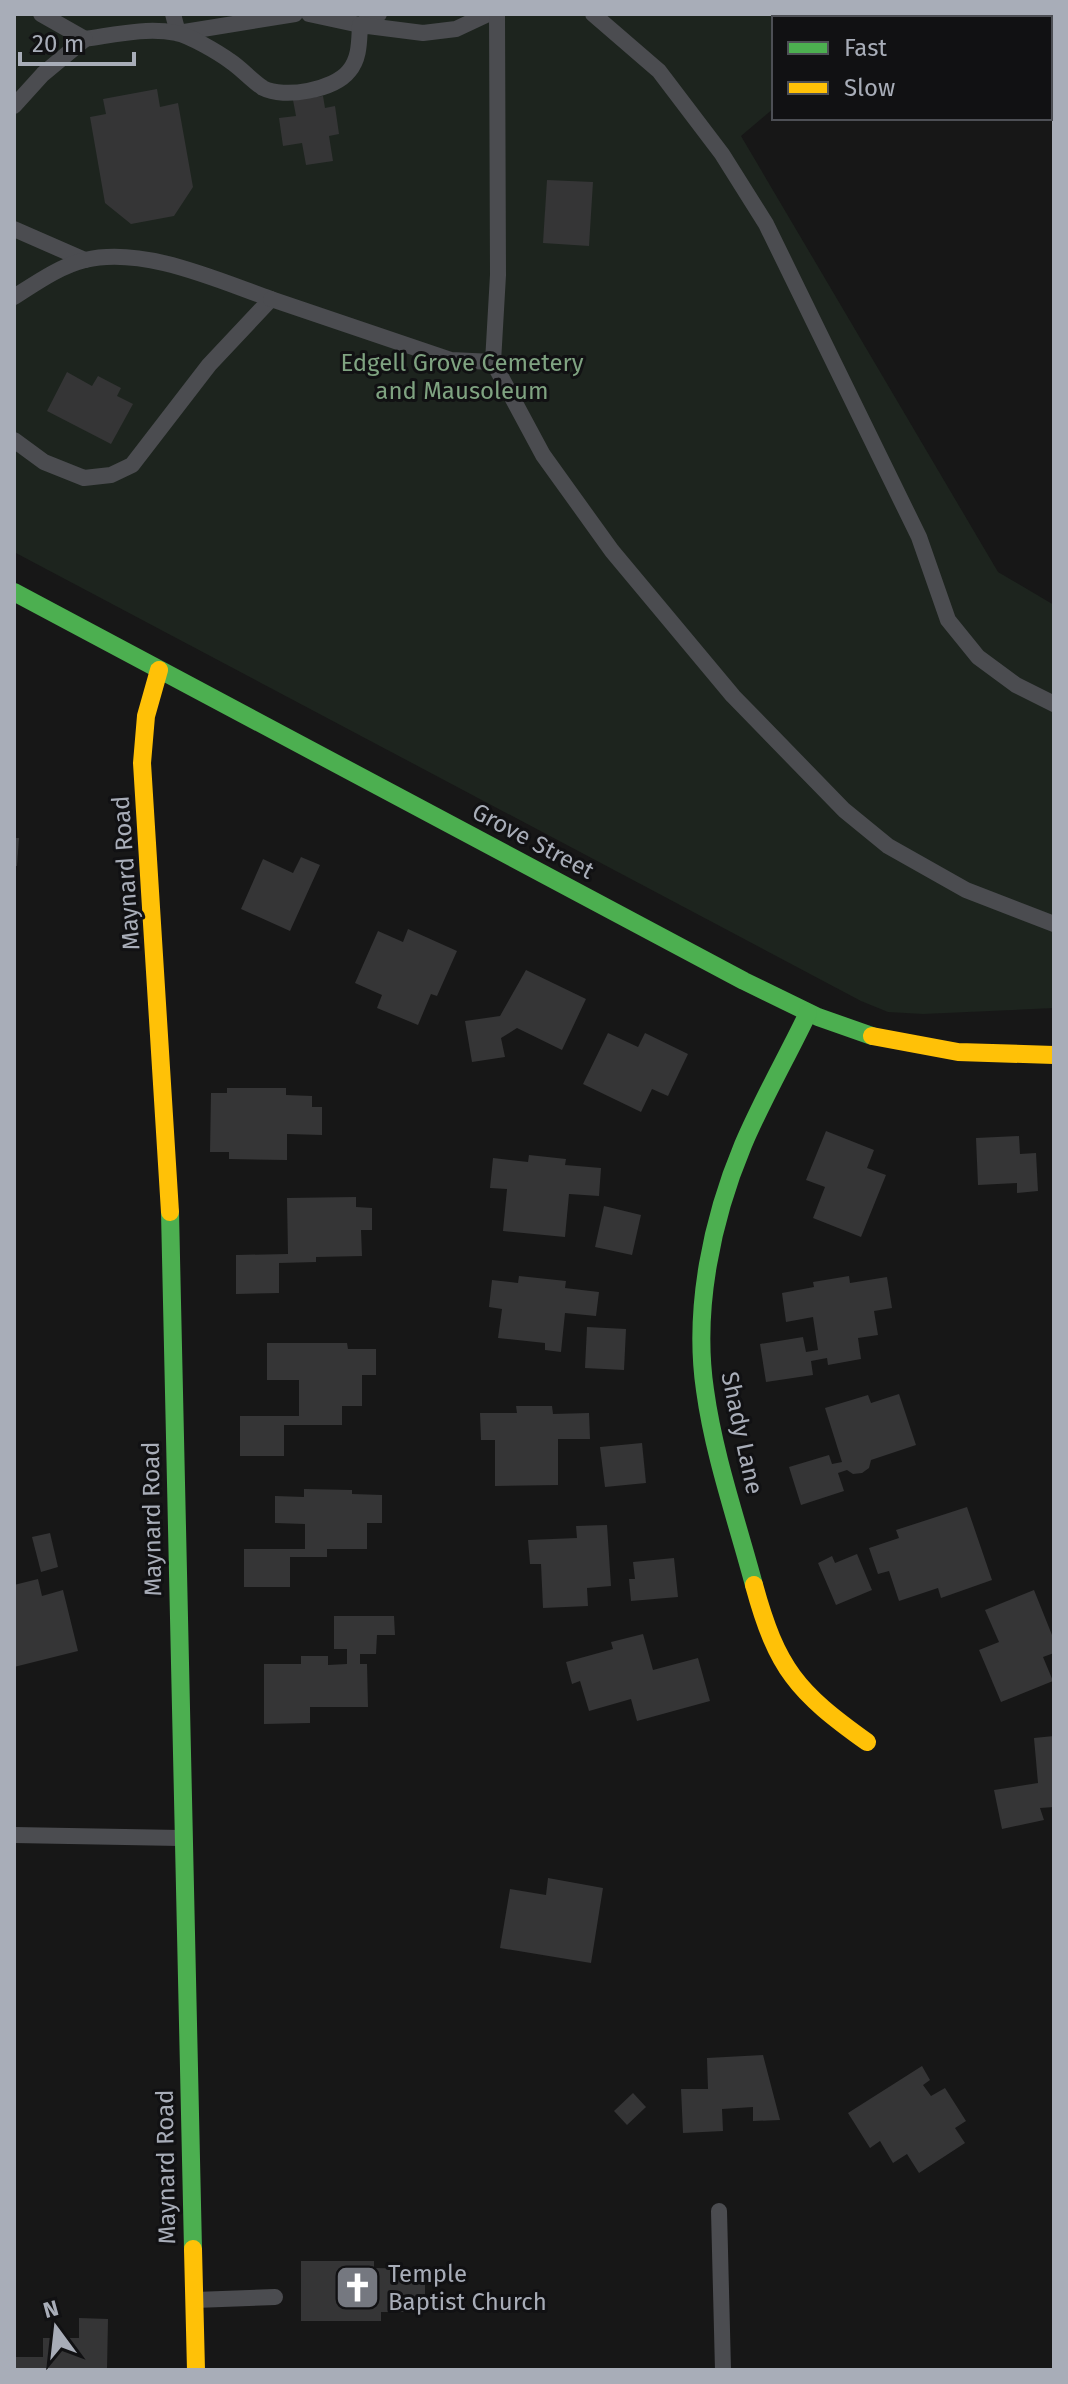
<svg xmlns="http://www.w3.org/2000/svg" width="1068" height="2384" viewBox="0 0 1068 2384" font-family="'Fira Sans',sans-serif">
  <style>
    .green { fill: #1d241e }
    .building { fill: #353536 }
    .lines { fill: none; stroke-linecap: round; stroke-linejoin: round }
    .lane { stroke: #4b4c50; stroke-width: 16 }
    .fast { stroke: #4caf50; stroke-width: 18 }
    .slow { stroke: #ffc107; stroke-width: 18 }
    .labels { text-anchor: middle; dominant-baseline: central; stroke-width: 6; stroke-linejoin: round; paint-order: stroke }
    .park-label { font-size: 24px; fill: #7fa381; stroke: #111113 }
    .street-label { font-size: 24px; fill: #a8adb8; stroke: #111113 }
    .poi-label { font-size: 24px; fill: #a8adb8; stroke: #111113; text-anchor: start }
  </style>
  <rect width="100%" height="100%" fill="#171717"/>
  <polygon class="green" points="14,14 885,14 880,18 774,18 774,108 741,136 998,572 1054,605 1054,1008 923,1014 888,1012 861,1001 14,552"/>
  <g class="building">
    <polygon points="157,89 160,107 178,103 193,187 174,216 131,224 105,203 90,117 106,114 103,99"/>
    <polygon points="323,96 325,108 335,106 339,134 329,136 333,161 306,165 302,143 283,146 279,118 296,116 293,100"/>
    <polygon points="547,180 593,182 589,246 543,243"/>
    <polygon points="67,372 92,386 98,376 121,388 117,396 133,404 111,444 47,411"/>
    <polygon points="14,838 19,838 17,866 14,866"/>
    <polygon points="301,857 320,865 290,931 241,909 263,859 293,873"/>
    <polygon points="408,929 457,951 437,996 431,994 418,1025 377,1008 382,995 355,983 378,931 403,942"/>
    <polygon points="526,970 586,999 562,1050 517,1028 501,1038 505,1057 472,1062 465,1021 500,1016"/>
    <polygon points="608,1033 638,1047 645,1033 688,1054 668,1096 652,1089 641,1112 583,1084"/>
    <polygon points="227,1088 286,1088 286,1095 312,1096 312,1107 322,1107 322,1135 287,1134 287,1160 229,1159 229,1152 210,1152 211,1093 227,1093"/>
    <polygon points="826,1131 874,1150 867,1168 886,1175 861,1237 813,1218 825,1187 806,1180"/>
    <polygon points="1019,1136 1020,1154 1036,1153 1038,1191 1017,1193 1017,1183 978,1185 976,1138"/>
    <polygon points="529,1155 566,1159 565,1165 601,1168 599,1196 569,1194 565,1237 503,1231 507,1189 490,1188 493,1158 528,1162"/>
    <polygon points="356,1197 356,1207 372,1208 372,1230 361,1230 362,1256 316,1257 316,1262 279,1263 279,1293 236,1294 236,1255 288,1254 287,1198"/>
    <polygon points="604,1206 641,1215 632,1255 595,1247"/>
    <polygon points="519,1276 566,1281 565,1288 599,1292 596,1316 565,1313 561,1352 545,1350 545,1343 498,1338 502,1309 489,1307 492,1280 518,1283"/>
    <polygon points="849,1276 850,1283 887,1277 892,1308 874,1311 878,1335 858,1338 861,1359 828,1365 827,1358 811,1361 813,1375 766,1382 760,1344 803,1337 806,1352 818,1350 813,1317 786,1322 782,1293 814,1287 813,1282"/>
    <polygon points="587,1327 626,1329 624,1370 585,1368"/>
    <polygon points="267,1343 347,1343 348,1349 376,1349 376,1375 362,1375 362,1406 342,1406 342,1425 284,1425 284,1456 240,1456 240,1416 299,1416 299,1380 267,1380"/>
    <polygon points="899,1394 916,1445 871,1460 869,1468 862,1473 853,1474 847,1470 838,1473 844,1491 801,1505 789,1467 829,1455 832,1464 842,1462 825,1408 868,1395 871,1403"/>
    <polygon points="516,1406 552,1406 553,1414 589,1413 590,1439 558,1439 558,1485 495,1486 495,1440 481,1440 480,1413 517,1413"/>
    <polygon points="642,1443 646,1483 605,1487 600,1447"/>
    <polygon points="304,1489 352,1490 352,1494 382,1495 382,1523 367,1523 367,1549 327,1549 327,1557 290,1557 290,1587 244,1587 244,1549 305,1549 305,1524 275,1523 275,1496 304,1497"/>
    <polygon points="967,1507 992,1580 941,1598 938,1588 899,1601 889,1571 878,1574 869,1548 899,1538 896,1530"/>
    <polygon points="607,1525 611,1586 587,1588 588,1606 543,1608 541,1564 530,1564 528,1540 577,1538 576,1526"/>
    <polygon points="50,1533 58,1567 41,1572 32,1537"/>
    <polygon points="857,1554 872,1590 836,1605 818,1563 832,1556 835,1563"/>
    <polygon points="674,1558 678,1597 631,1601 629,1579 635,1579 633,1562"/>
    <polygon points="38,1579 42,1596 63,1590 78,1651 14,1667 14,1585"/>
    <polygon points="1034,1590 1054,1640 1054,1653 1043,1657 1053,1681 1001,1702 979,1650 999,1642 985,1610"/>
    <polygon points="334,1616 394,1616 395,1635 377,1635 376,1654 360,1654 360,1664 367,1664 368,1707 310,1707 310,1723 264,1724 264,1664 301,1664 301,1656 328,1656 328,1665 347,1664 347,1649 334,1649"/>
    <polygon points="643,1634 653,1670 698,1658 710,1701 637,1721 631,1699 589,1711 580,1681 572,1684 566,1662 613,1649 611,1642"/>
    <polygon points="1054,1736 1054,1807 1040,1808 1044,1820 1002,1829 994,1790 1038,1783 1034,1738"/>
    <polygon points="548,1878 603,1888 591,1963 500,1948 510,1889 546,1895"/>
    <polygon points="763,2055 780,2120 753,2121 753,2107 722,2109 723,2131 683,2133 681,2089 708,2089 707,2058"/>
    <polygon points="922,2066 930,2080 923,2085 931,2096 945,2088 966,2121 955,2128 965,2143 919,2173 907,2154 893,2163 880,2141 870,2148 848,2113"/>
    <polygon points="633,2093 646,2107 627,2125 614,2111"/>
    <polygon points="301,2261 374,2261 374,2268 425,2269 425,2312 381,2312 381,2321 301,2321"/>
    <polygon points="79,2318 108,2319 107,2370 14,2370 14,2357 43,2357 43,2338 79,2338"/>
  </g>
  <g class="lines">
    <g class="lane">
      <polyline points="173,14 178,33 295,14"/>
      <polyline points="309,14 360,25 379,14"/>
      <polyline points="593,14 659,71 722,154 766,224 919,537 948,620 978,657 1016,685 1054,704"/>
      <path d="M85,39c29,-4 61,-12 91,-6 13,2 43,20 54,28 12,8 21,19 33,27 21,11 71,2 86,-17 11,-13 10,-30 11,-46l63,8 33,-4 32,-15"/>
      <polyline points="14,106 43,74 85,39 41,14"/>
      <polyline points="14,229 85,260"/>
      <path d="M14,297c22,-14 46,-31 71,-37 58,-14 132,20 186,39l-62,66 -77,100 -21,10 -27,3 -40,-16 -30,-22"/>
      <polyline points="271,299 451,360 493,362 498,275 497,14"/>
      <polyline points="493,362 543,455 612,551 733,696 844,810 888,846 966,890 1054,924"/>
      <polyline points="14,1835 180,1838"/>
      <polyline points="719,2211 723,2370"/>
      <polyline points="195,2300 275,2297"/>
    </g>
    <g class="fast">
      <polyline points="14,592 744,981 818,1017 872,1036"/>
      <polyline points="170,1212 193,2249"/>
      <path d="M754,1585c-17,-64 -40,-129 -49,-195 -12,-81 7,-171 38,-245 19,-45 44,-88 65,-132"/>
    </g>
    <g class="slow">
      <polyline points="159,670 146,716 142,763 170,1212"/>
      <polyline points="872,1036 958,1052 1054,1055"/>
      <path d="M754,1585c23,84 43,107 113,157"/>
      <polyline points="193,2249 196,2370"/>
    </g>
  </g>
  <defs>
    <symbol id="church-square" viewBox="-11 -11 22 22"><rect x="-9" y="-9" width="18" height="18" rx="4" fill="#757880" stroke="#111113"/><path d="M-1.2-6h2.4v3.5h3.3v2.4h-3.3V6h-2.4V-.1h-3.3v-2.4h3.3Z" fill="#fff"/></symbol>
  </defs>
  <g fill-rule="evenodd">
    <use href="#church-square" x="332" y="2262" width="51" height="51"/>
  </g>
  <g class="labels">
    <g class="park-label">
      <text x="462" y="363">Edgell Grove Cemetery<tspan x="462" dy="28">and Mausoleum</tspan></text>
    </g>
    <g class="street-label">
      <text transform="translate(533 841) rotate(28)">Grove Street</text>
      <text transform="translate(126 873) rotate(-94)">Maynard Road</text>
      <text transform="translate(742 1433) rotate(78)">Shady Lane</text>
      <text transform="translate(152 1519) rotate(-91)">Maynard Road</text>
      <text transform="translate(166 2167) rotate(-91)">Maynard Road</text>
    </g>
    <g class="poi-label">
      <text x="388" y="2274">Temple<tspan x="388" dy="28">Baptist Church</tspan></text>
    </g>
  </g>
  <rect width="1068" height="2384" fill="none" stroke="#a8adb8" stroke-width="32"/>
  <rect x="772" y="16" width="280" height="104" fill="#111113" stroke="#4d4f55" stroke-width="2"/>
  <rect x="788" y="42" width="40" height="12" fill="#4caf50" stroke="#4d4f55" stroke-width="2"/>
  <text x="844" y="56" font-size="24" fill="#a8adb8">Fast</text>
  <rect x="788" y="82" width="40" height="12" fill="#ffc107" stroke="#4d4f55" stroke-width="2"/>
  <text x="844" y="96" font-size="24" fill="#a8adb8">Slow</text>
  <g transform="translate(56 2328) rotate(345)" stroke="#111113" stroke-width="6" paint-order="stroke">
  <path d="M0-6L14 30L0 20L-14 30Z" fill="#a8adb8"/>
  <text y="-12" font-size="22" font-weight="bold" text-anchor="middle" fill="#a8adb8">N</text>
  </g>
  <path d="M20 52v12h114v-12" fill="none" stroke="#a8adb8" stroke-width="4"/>
  <text x="32" y="52" font-size="24" fill="#a8adb8" stroke="#111113" stroke-width="6" paint-order="stroke">20 m</text>
</svg>
